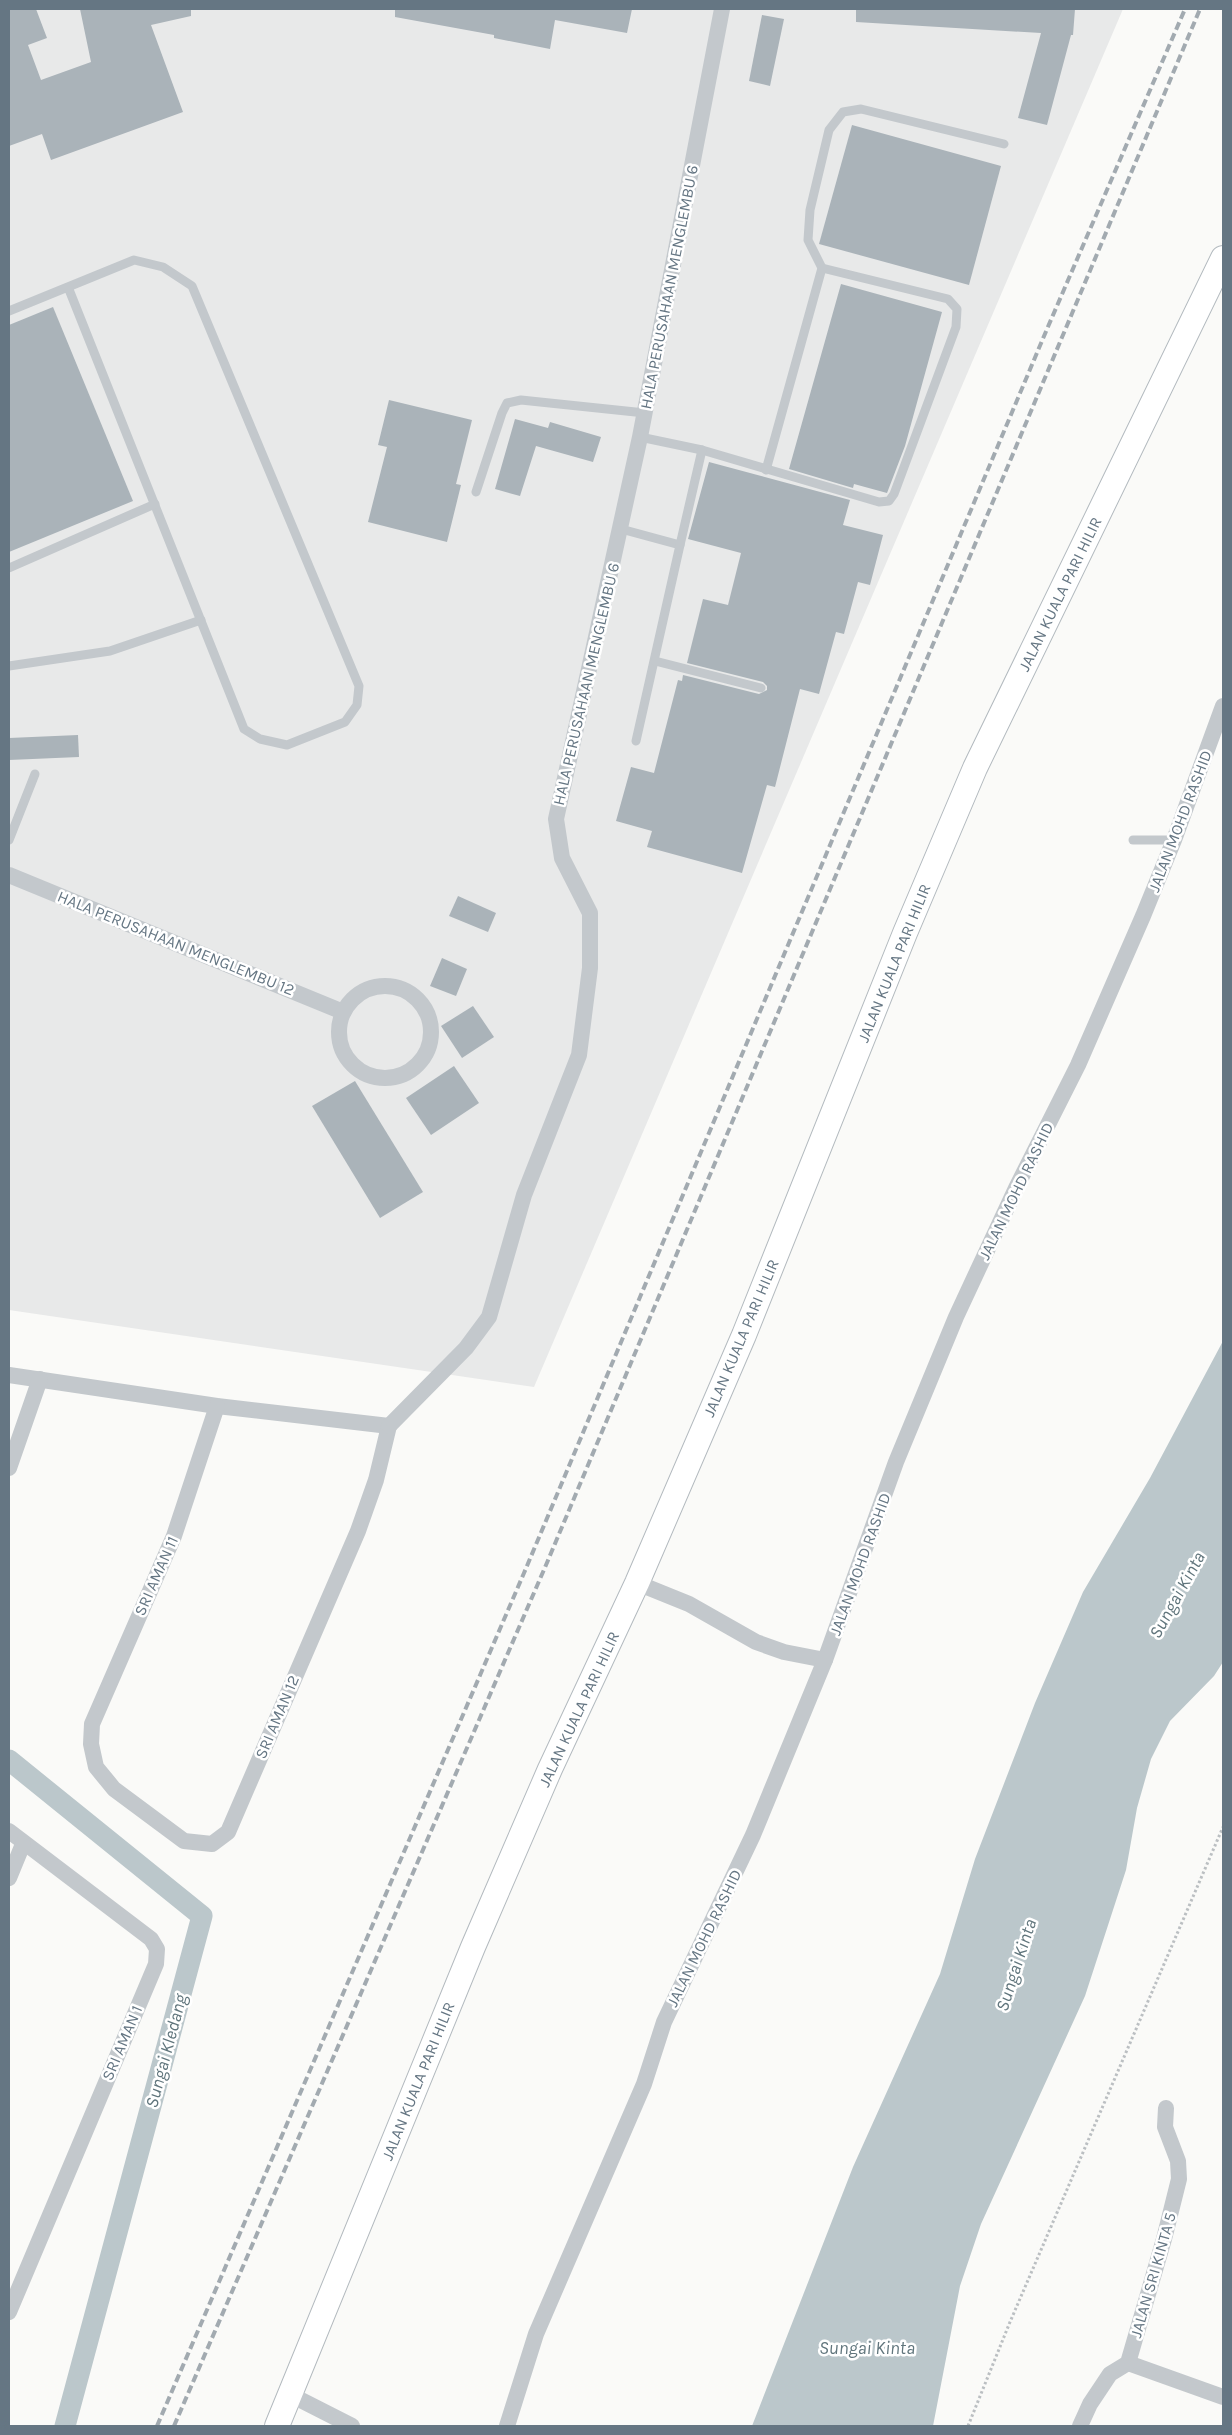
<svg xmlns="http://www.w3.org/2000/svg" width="1232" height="2435" viewBox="0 0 1232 2435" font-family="Karla,sans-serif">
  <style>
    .built { fill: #e8e9e9 }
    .water { fill: #bbc7cb }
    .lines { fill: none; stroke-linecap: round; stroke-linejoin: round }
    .canal { stroke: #bbc7cb; stroke-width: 21 }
    .building { fill: #aab3b9 }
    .secondary-casing { stroke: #b3babf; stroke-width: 26 }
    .path { stroke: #bbbfc2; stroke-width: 3; stroke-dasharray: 2.5 2.5; stroke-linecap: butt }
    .lane { stroke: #c3c8cc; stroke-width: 9 }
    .street { stroke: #c3c8cc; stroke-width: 16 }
    .secondary { stroke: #fff; stroke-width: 24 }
    .rail { stroke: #a2aab0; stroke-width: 4; stroke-dasharray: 8 4; stroke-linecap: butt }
    .labels { text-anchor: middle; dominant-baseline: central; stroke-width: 5; stroke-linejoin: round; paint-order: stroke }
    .street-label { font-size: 16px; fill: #657683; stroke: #fff }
    .water-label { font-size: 18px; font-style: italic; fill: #60757c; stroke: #fff }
  </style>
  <rect width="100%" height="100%" fill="#fafaf8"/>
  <polygon class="built" points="9,9 1123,9 534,1387 9,1310"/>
  <polygon class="water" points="1223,1341 1223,1662 1214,1676 1170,1721 1151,1759 1137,1808 1126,1870 1085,1996 981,2224 960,2286 933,2426 752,2426 853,2167 940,1974 975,1859 1035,1703 1083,1592 1150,1478"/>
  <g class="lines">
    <polyline class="canal" points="9,1760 202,1916 65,2426"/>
  </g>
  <g class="building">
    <polygon points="9,9 36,9 47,38 28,45 41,80 91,62 80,9 191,9 191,16 151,25 183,112 51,160 42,134 9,146"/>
    <polygon points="395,9 632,9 627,33 555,20 550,49 494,38 494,35 395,17"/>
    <polygon points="856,9 1075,9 1073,35 1071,35 1047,125 1018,118 1041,33 856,22"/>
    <polygon points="762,15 784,19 770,86 749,81"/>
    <polygon points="852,125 1001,166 969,285 819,244"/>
    <polygon points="841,284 942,312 905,446 887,493 854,484 853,488 789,469"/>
    <polygon points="53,307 133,501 9,552 9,325"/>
    <polygon points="389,400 472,420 456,484 461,485 447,542 368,522 387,447 378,445"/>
    <polygon points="515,419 548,428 550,422 601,437 593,462 536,446 520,496 495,489"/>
    <polygon points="709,462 850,500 843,525 883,535 870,585 858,582 844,634 836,632 819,694 800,689 775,787 767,785 742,873 647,847 652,831 616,821 631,767 654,773 678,680 682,681 683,675 759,694 767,690 767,686 763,682 687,663 703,599 728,605 741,553 688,539"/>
    <polygon points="78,735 79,757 9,760 9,738"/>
    <polygon points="458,896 496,913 488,932 449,916"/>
    <polygon points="442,958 467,969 456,996 430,986"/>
    <polygon points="473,1006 494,1037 462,1058 441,1026"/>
    <polygon points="454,1066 479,1103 431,1135 406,1098"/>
    <polygon points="355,1081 423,1192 380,1218 312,1106"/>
  </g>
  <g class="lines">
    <defs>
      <polyline id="secondary" points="277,2426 473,1947 550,1769 637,1583 744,1335 905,933 975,768 1223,258"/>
    </defs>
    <use href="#secondary" class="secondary-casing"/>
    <polyline class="path" points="968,2426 1010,2322 1223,1827"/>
    <g class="lane">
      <polyline points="9,311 134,260 163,267 192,286 359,686 357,705 345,722 287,745 260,739 244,729 68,287"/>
      <polyline points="640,437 702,450 879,502 889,501 894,494 956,327 957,309 948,299 822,268"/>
      <polyline points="766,470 822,268 808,240 810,210 829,130 843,112 861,109 1004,144"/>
      <polyline points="476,492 502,413 507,403 521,400 645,413"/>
      <polyline points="621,529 680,545 636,741"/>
      <polyline points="680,545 702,450"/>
      <polyline points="9,568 155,504"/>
      <polyline points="655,661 761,688"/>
      <polyline points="9,666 110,651 201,620"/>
      <polyline points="9,840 35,774"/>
      <polyline points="1133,840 1174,840"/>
    </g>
    <g class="street">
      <polyline points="9,875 343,1012"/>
      <circle cx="385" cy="1032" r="46"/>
      <polyline points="9,1375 217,1406 389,1426"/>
      <polyline points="217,1406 174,1536 92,1724 91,1744 96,1767 114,1789 184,1841 212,1844 228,1832 358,1531 376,1480 389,1426"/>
      <polyline points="389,1426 466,1348 489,1317 524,1195 579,1055 590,968 590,913 562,858 556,819 640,437 722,9"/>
      <polyline points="9,1468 40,1379"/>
      <polyline points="637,1583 689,1604 756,1642 784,1652 825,1660"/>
      <polyline points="9,1831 151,1939 157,1949 156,1964 9,2312"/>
      <polyline points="9,1878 23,1844"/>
      <polyline points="1128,2363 1223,2397"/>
      <polyline points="289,2394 352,2426"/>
      <polyline points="507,2426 536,2334 644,2084 664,2022 753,1835 825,1660 896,1462 956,1317 1016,1188 1078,1065 1143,916 1174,840 1223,706"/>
      <polyline points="1080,2426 1090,2404 1110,2374 1128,2363 1164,2239 1179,2179 1178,2161 1165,2127 1166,2108"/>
    </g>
    <use href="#secondary" class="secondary"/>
    <g class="rail">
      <polyline points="157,2426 524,1573 1047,329 1185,9"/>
      <polyline points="174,2426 546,1565 1200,9"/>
    </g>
  </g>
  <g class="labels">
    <g class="street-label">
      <text transform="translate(669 287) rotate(-79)">HALA PERUSAHAAN MENGLEMBU 6</text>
      <text transform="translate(1060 594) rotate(-64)">JALAN KUALA PARI HILIR</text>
      <text transform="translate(586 684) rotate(-77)">HALA PERUSAHAAN MENGLEMBU 6</text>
      <text transform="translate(1180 821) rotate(-69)">JALAN MOHD RASHID</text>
      <text transform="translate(176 943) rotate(22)">HALA PERUSAHAAN MENGLEMBU 12</text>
      <text transform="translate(894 963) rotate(-68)">JALAN KUALA PARI HILIR</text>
      <text transform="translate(1016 1191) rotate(-64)">JALAN MOHD RASHID</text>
      <text transform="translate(741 1338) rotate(-67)">JALAN KUALA PARI HILIR</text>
      <text transform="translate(860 1564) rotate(-70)">JALAN MOHD RASHID</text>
      <text transform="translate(156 1576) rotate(-66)">SRI AMAN 11</text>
      <text transform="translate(579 1709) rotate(-65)">JALAN KUALA PARI HILIR</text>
      <text transform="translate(277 1717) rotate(-67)">SRI AMAN 12</text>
      <text transform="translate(704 1938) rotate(-64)">JALAN MOHD RASHID</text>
      <text transform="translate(122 2043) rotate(-67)">SRI AMAN 1</text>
      <text transform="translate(418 2081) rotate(-68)">JALAN KUALA PARI HILIR</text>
      <text transform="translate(1153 2275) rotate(-74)">JALAN SRI KINTA 5</text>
    </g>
    <g class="water-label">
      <text transform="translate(1177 1595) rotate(-61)">Sungai Kinta</text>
      <text transform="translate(1016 1965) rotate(-72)">Sungai Kinta</text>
      <text transform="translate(166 2051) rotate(-75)">Sungai Kledang</text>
      <text x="867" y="2348">Sungai Kinta</text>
    </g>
  </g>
  <rect width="1232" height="2435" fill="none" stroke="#657683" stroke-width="20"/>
</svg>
